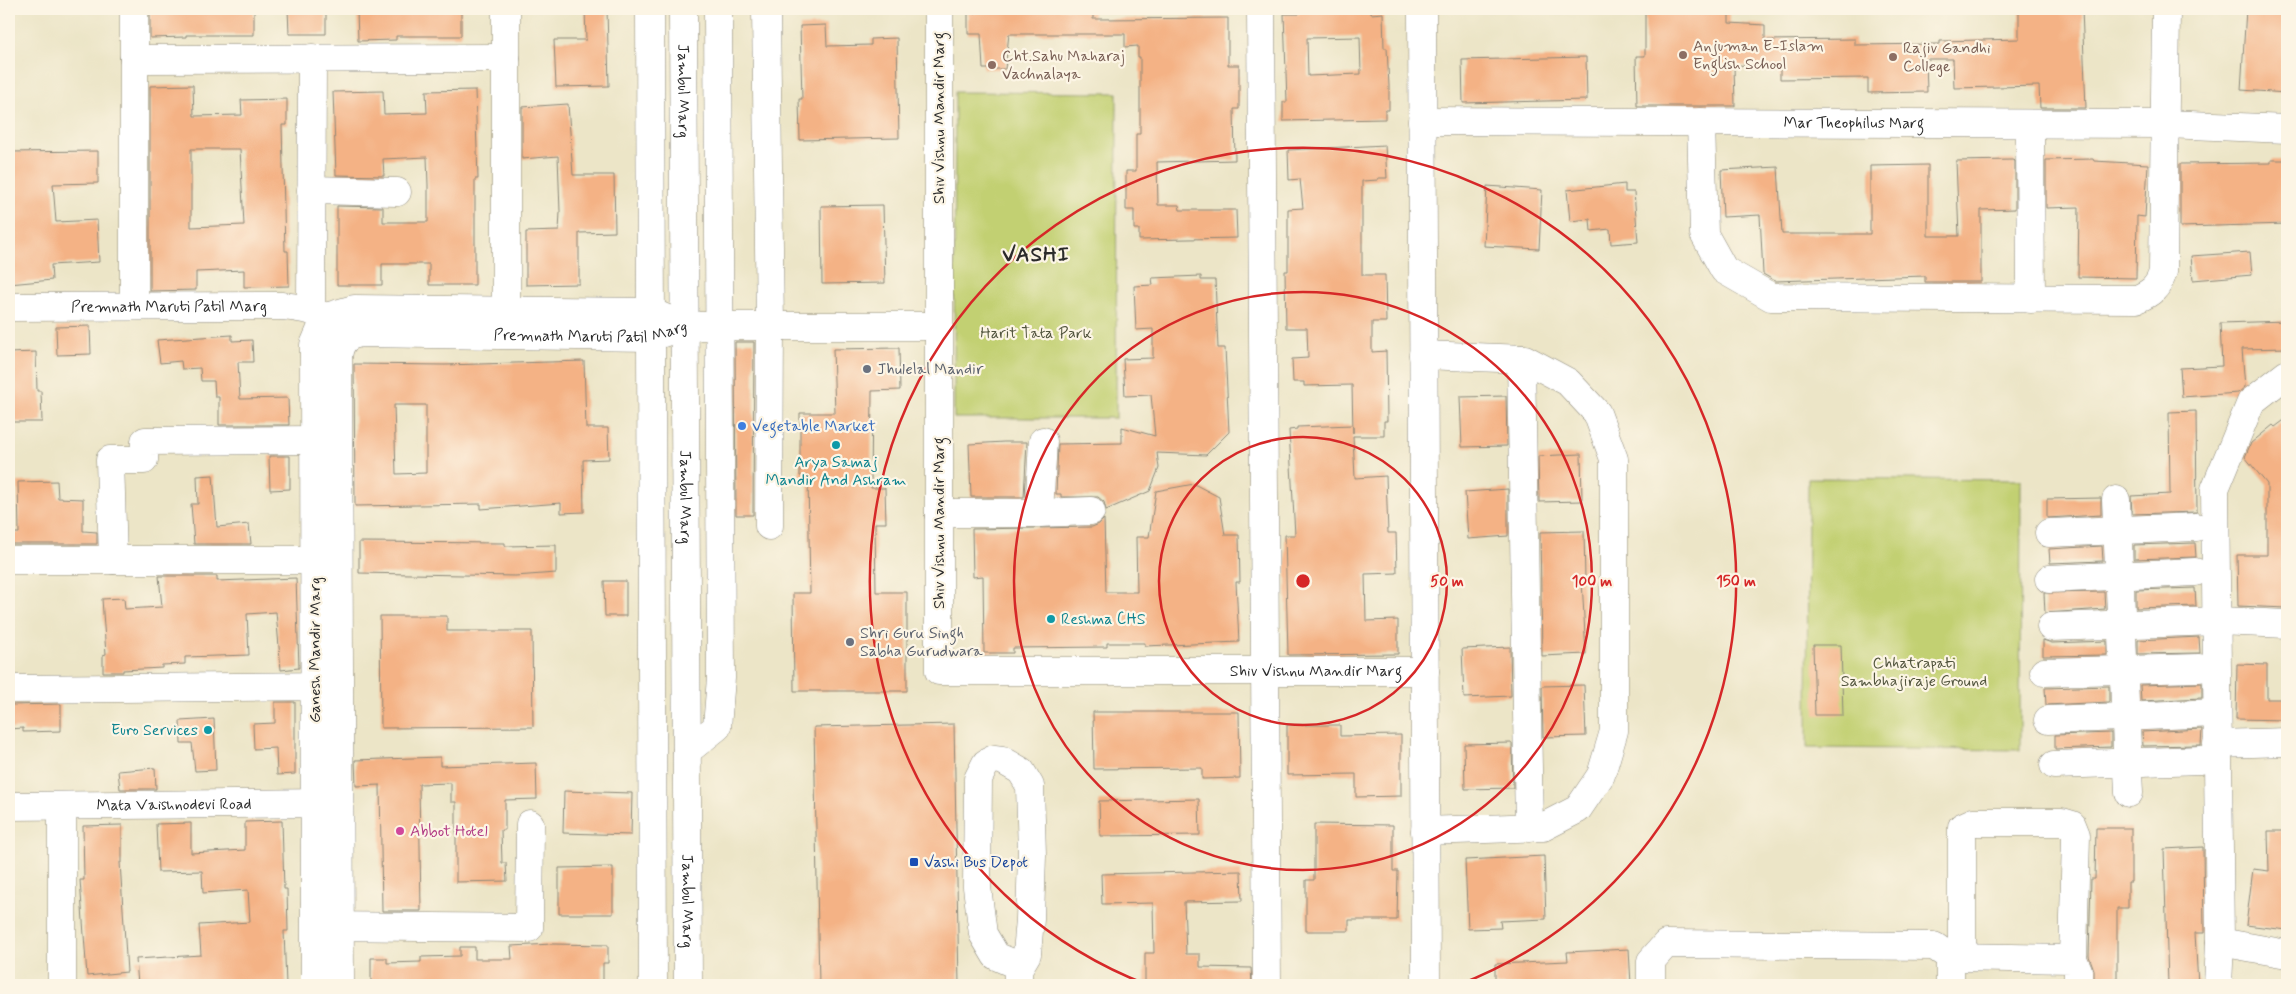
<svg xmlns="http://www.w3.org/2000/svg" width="2296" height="994" viewBox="0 0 2296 994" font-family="Mynerve,sans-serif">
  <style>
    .green { fill: #c2d072; stroke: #767e4e }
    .building { fill: #f4b285; fill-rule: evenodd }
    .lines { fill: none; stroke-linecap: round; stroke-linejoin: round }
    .minor-casing { stroke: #8c8879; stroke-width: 29 }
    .major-casing { stroke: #8c8879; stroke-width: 29 }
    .minor { stroke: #fff; stroke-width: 28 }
    .major { stroke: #fff; stroke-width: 28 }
    .ring { fill: none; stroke: #d62828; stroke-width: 2.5 }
    .education-dot { fill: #8d6e63; stroke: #fcf5e5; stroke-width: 2 }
    .worship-dot { fill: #6b7280; stroke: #fcf5e5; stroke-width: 2 }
    .shop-dot { fill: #3f7fe0; stroke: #fcf5e5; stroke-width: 2 }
    .culture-dot { fill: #0f9aa8; stroke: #fcf5e5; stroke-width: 2 }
    .hotel-dot { fill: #d1479c; stroke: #fcf5e5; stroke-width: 2 }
    .transit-dot { fill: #1a4fb4; stroke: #fcf5e5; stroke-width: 2 }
    .labels { text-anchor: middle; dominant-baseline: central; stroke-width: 4.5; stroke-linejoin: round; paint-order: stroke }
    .education-label { font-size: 16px; fill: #785e54; stroke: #fcf5e5; text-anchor: start }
    .street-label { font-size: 16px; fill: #2b2b2b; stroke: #fcf5e5 }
    .park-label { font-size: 16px; fill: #51543d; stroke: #fcf5e5 }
    .worship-label { font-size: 16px; fill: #5b616d; stroke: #fcf5e5; text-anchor: start }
    .shop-label { font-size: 16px; fill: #366cbe; stroke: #fcf5e5; text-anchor: start }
    .culture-label { font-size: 16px; fill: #0d838f; stroke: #fcf5e5 }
    .hotel-label { font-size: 16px; fill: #b23c85; stroke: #fcf5e5; text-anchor: start }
    .transit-label { font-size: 16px; fill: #164399; stroke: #fcf5e5; text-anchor: start }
    .district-label { font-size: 21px; font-weight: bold; letter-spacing: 1px; fill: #2b2b2b; stroke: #fcf5e5 }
    .centre { fill: #d62828; stroke: #fcf5e5; stroke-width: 2.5 }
    .ring-label { font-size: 15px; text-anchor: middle; font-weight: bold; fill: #d62828; stroke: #fcf5e5; stroke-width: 4.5; stroke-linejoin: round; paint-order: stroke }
  </style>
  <rect width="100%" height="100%" fill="#fcf5e5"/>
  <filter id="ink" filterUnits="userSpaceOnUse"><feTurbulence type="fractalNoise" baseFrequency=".02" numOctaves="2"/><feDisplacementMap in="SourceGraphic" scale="10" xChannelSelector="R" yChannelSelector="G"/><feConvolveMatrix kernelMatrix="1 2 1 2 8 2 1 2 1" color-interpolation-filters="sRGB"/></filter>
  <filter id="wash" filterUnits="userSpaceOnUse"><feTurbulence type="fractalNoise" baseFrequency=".0096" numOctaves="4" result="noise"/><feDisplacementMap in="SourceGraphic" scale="20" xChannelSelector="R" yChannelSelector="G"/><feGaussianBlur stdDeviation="1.12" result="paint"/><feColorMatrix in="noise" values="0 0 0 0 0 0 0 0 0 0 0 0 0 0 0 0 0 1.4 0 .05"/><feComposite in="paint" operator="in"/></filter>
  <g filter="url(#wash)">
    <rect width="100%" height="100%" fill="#ece5c7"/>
    <g class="green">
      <polygon points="955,92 1117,93 1116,418 954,418"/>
      <polygon points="1808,478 2021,480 2020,750 1807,748"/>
    </g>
    <g id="blocks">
      <g class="building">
        <polygon points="150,9 254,9 254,35 186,35 186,37 150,38"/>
        <polygon points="288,9 326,9 326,34 289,34"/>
        <polygon points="357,9 461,9 461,36 396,36 396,40 358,41"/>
        <polygon points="585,9 607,9 609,86 556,87 554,40 586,40"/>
        <polygon points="976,9 1093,9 1093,19 1098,19 1228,18 1228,65 1239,65 1239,109 1234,109 1235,160 1157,162 1158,205 1179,205 1180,210 1236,210 1237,238 1139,240 1139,229 1134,229 1134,210 1126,210 1126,171 1136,171 1136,134 1140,134 1140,57 1138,57 1138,46 1125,47 1125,34 1009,34 1005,69 983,69 981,34 968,34 968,13 976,13"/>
        <path d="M1299,9h72v5l12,-1 1,35h3l2,38v24h-4v9l-102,2v-19h4l-3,-88h15zM1360,37l1,37 -53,2 -1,-38z"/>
        <polygon points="1645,9 1729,9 1729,23 1765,25 1765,40 1855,39 1855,45 1940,44 1940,41 2019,39 2019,9 2082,9 2086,108 2040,108 2039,86 1954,88 1953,59 1926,59 1927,92 1868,93 1868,78 1780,79 1780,67 1734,65 1735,106 1637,106 1636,56 1645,56"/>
        <polygon points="2246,9 2287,9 2287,93 2241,90"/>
        <polygon points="826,25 827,46 871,45 871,39 897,38 899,138 800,140 799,99 802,99 800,26"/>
        <polygon points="1586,57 1587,100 1463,103 1462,60"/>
        <path d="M193,85l1,31 48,-1 -1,-15 46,-1v26h-5l3,126h3l1,35 -45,1v-17l-48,2v18l-46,1v-205zM191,149h49l4,76 -53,2z"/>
        <polygon points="475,90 478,179 475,179 475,285 429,285 429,264 382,264 382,285 337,285 337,206 383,207 383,222 428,222 428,185 427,157 383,159 384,176 336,175 333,92 383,91 384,114 427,113 426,91"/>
        <polygon points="568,104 573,175 614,175 615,232 579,233 579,284 526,285 526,232 559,231 560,212 558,156 522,159 522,107"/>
        <polygon points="1385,145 1387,178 1378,178 1378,180 1362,181 1362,275 1385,275 1386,322 1372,322 1372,352 1386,351 1387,421 1384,421 1384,436 1353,436 1355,478 1386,476 1388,533 1396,533 1397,573 1365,574 1366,621 1398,620 1398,654 1288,655 1285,535 1295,535 1289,430 1297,429 1297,427 1353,425 1353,433 1352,385 1304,386 1304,382 1293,382 1292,359 1308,358 1307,328 1286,328 1285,271 1288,271 1288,209 1303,208 1300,179 1289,180 1288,150"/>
        <polygon points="98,151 98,183 53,184 56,222 97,220 99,262 51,265 52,280 9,284 9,253 11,253 9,213 9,152"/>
        <polygon points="2093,159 2094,161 2148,164 2145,217 2137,216 2136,278 2078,277 2079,207 2046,208 2046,160"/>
        <polygon points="2012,160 2015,161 2015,209 1981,210 1981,282 1925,282 1925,276 1775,281 1763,274 1760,215 1723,217 1721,170 1778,167 1782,234 1870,234 1870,166 1928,165 1928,236 1959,236 1956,161"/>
        <polygon points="2271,160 2287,160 2287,224 2180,227 2180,164 2271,163"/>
        <polygon points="1625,184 1625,192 1634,192 1638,242 1611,244 1610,229 1591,231 1590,219 1570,221 1567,190"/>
        <polygon points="1487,186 1542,190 1539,249 1484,246"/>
        <polygon points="883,205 885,283 822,284 821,206"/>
        <polygon points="2250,252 2252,275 2193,280 2191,256"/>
        <polygon points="1201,276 1201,280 1215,280 1218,348 1225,348 1229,432 1206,455 1157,453 1159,468 1150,491 1106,510 1104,502 1098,497 1061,497 1061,494 1056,494 1058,444 1122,443 1122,427 1155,436 1151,395 1125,396 1123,359 1153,358 1153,329 1136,330 1134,286 1153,285 1152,278"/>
        <polygon points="2287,321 2287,348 2242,349 2245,387 2238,393 2182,397 2180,368 2222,366 2220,323"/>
        <polygon points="90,326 91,354 57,355 56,327"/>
        <polygon points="232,335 232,341 252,340 253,362 238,362 240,399 288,398 289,425 219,425 219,397 215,397 214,381 201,381 200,368 182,369 181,361 160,363 157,340"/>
        <polygon points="735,342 754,342 753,515 736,515"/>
        <polygon points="899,348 900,390 872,391 871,488 885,488 886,523 875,523 876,592 907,592 907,691 794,691 793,593 810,593 808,476 800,476 800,413 835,413 833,349"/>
        <polygon points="36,352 37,391 41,391 42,422 9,422 9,353"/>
        <path d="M584,361l2,67h22l1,31 -26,1 1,52 -23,1v-10l-80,6v-5l-126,2 -1,-142 91,1zM394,405h32v68l-30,1z"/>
        <polygon points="1506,396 1507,446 1462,447 1460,397"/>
        <polygon points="2196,411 2197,512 2132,514 2131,496 2170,494 2169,412"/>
        <polygon points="2287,418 2287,608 2238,606 2237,555 2267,555 2267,484 2245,457 2251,443 2273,425 2275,427"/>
        <polygon points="1004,442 1027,442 1024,497 971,497 969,444"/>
        <polygon points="1581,454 1582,501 1539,502 1538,456"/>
        <polygon points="269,456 290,456 290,489 270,490"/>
        <polygon points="213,475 217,527 249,524 251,544 194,544 191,504 198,504 197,476"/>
        <polygon points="57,481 58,498 83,499 83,531 97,532 97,544 9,544 9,533 19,533 18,482"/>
        <polygon points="1194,484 1219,497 1225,535 1239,535 1240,582 1236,582 1239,642 1145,646 1145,643 1107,643 1107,647 1013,648 1013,653 984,653 983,576 973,577 972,529 1092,527 1099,524 1104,519 1106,592 1137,592 1136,537 1149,537 1156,491"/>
        <polygon points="1508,489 1508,536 1468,539 1465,492"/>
        <polygon points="2101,498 2101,515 2047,518 2047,499"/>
        <polygon points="1584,531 1585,580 1582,580 1586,654 1542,656 1540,532"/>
        <polygon points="359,542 505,543 505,546 556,545 556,573 515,576 359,573"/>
        <polygon points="2195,543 2196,557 2134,559 2134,545"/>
        <polygon points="2102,546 2103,561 2050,563 2049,549"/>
        <polygon points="159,576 217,576 217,581 296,578 299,668 281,670 276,612 247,614 249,655 185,657 185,664 162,665 162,668 123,670 123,672 103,672 103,655 106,654 102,599 124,598 125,609 162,607"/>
        <polygon points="604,581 626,581 626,616 605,616"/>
        <polygon points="2195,588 2196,606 2136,608 2136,590"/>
        <polygon points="2104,592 2105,609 2045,613 2044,593"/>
        <polygon points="380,616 447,616 447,631 532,631 533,727 381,728"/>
        <polygon points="2199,637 2200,653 2138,654 2138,640"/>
        <polygon points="2043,640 2052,643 2107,641 2107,655 2043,656"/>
        <polygon points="1813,645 1841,645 1843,715 1815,715"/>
        <polygon points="1510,647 1511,696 1464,698 1462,649"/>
        <polygon points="2237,664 2267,665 2267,699 2287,699 2287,720 2236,719"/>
        <polygon points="2202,683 2202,698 2141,701 2140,685"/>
        <polygon points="1584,685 1586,736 1543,737 1542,686"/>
        <polygon points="2109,686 2109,702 2046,705 2045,688"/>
        <polygon points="275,702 295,702 295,774 277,775 276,748 254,749 253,724 275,723"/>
        <polygon points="61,704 61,731 23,732 23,728 9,729 9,705"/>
        <polygon points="1093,712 1239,712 1240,778 1202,779 1202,768 1094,769"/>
        <polygon points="214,719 216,770 195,771 192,743 181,743 180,721"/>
        <polygon points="954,724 959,985 819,985 814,727"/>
        <polygon points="1287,725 1340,725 1340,736 1401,735 1401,796 1356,797 1356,774 1287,775"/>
        <polygon points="2202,729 2201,745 2143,746 2142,732"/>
        <polygon points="2111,733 2111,747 2055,749 2055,735"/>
        <polygon points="1512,743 1513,788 1465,789 1464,744"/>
        <polygon points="440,757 440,766 536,763 537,799 505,800 505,830 501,830 502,863 506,863 507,881 456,882 456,802 451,802 451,783 419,784 421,911 382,911 380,785 356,786 355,760"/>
        <polygon points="155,768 156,789 120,789 118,771"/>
        <polygon points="564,791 632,793 631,835 563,833"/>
        <polygon points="1199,799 1200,835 1100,836 1099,801"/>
        <polygon points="282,821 284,889 287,889 288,931 284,931 286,985 138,985 136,959 201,955 199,925 250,922 248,890 203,893 202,871 158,872 156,824 191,823 191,853 245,850 245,822"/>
        <polygon points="1314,824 1393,825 1393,871 1398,871 1397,920 1349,920 1349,931 1306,931 1306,880 1314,880"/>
        <polygon points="122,825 122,862 120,862 127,972 87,976 80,880 84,880 83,826"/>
        <polygon points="2096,828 2131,828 2131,882 2128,882 2128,908 2117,908 2117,985 2094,985 2094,970 2089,956 2091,879 2095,879"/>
        <polygon points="2268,831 2287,831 2287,930 2246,925 2253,869 2269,871"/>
        <polygon points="2203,847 2204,933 2195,933 2198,985 2168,985 2164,849"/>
        <polygon points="1544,856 1546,919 1500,921 1501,928 1468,929 1465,860"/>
        <polygon points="613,867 613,914 559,914 559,868"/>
        <polygon points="1241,871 1242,901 1184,902 1186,954 1200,954 1200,967 1251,968 1252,985 1145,985 1145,953 1154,953 1153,903 1102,904 1101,874"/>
        <polygon points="553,944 608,945 608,963 603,963 603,985 371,985 371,958 387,958 387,963 421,962 421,957 460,956 460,947 475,947 475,959 512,959 511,946"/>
        <polygon points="1629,949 1631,985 1495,985 1495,964 1568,961 1567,952"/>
      </g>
    </g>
  </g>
  <g filter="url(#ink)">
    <use href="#blocks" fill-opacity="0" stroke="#8c8879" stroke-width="1"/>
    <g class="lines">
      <defs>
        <g id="minor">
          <polyline points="134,9 134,306"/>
          <polyline points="766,9 770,326 769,526"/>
          <path id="s1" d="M939,9v662h486"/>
          <polyline points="1261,9 1267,984"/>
          <polyline points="1422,9 1426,985"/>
          <polyline points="134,59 506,58"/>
          <path id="s2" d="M1422,121l744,3 121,5"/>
          <path d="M1701,122l3,112 20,36 47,27 366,2c14,-6 21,-11 26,-27l3,-263"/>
          <polyline points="2030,138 2031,299"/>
          <polyline points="311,190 397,192"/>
          <path id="s3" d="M9,307l272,-1c28,3 39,3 57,26"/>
          <polyline points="311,309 312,58"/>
          <polyline points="506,311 506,9"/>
          <polyline points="326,317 354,309 651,312 672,321"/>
          <polyline points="1423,355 1525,359 1568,382 1597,413 1614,459 1614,731 1601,775 1578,809 1543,827 1425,831"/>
          <polyline points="1521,359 1529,828"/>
          <polyline points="2116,500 2129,793"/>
          <polyline points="1039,513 1091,511"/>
          <polyline points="939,516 954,513 1039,513 1043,441"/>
          <polyline points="2049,533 2196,527"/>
          <polyline points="9,560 315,560"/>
          <polyline points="113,560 110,460 144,460 145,441 314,440"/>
          <polyline points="2049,579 2195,572"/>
          <polyline points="2051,627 2218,621 2287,624"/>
          <polyline points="2044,672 2199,668"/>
          <polyline points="9,689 332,686"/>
          <polyline points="2048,720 2217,713"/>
          <polyline points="2217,744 2287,742"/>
          <polyline points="687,751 717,727 721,678 718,9"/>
          <polyline points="2054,765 2201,760"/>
          <path id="s4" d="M9,806l324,-3"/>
          <polyline points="62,806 62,985"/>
          <polyline points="321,926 529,928 530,824"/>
          <polyline points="2220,942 2287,954"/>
          <polyline points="1950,957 2073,959 2078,970 2078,985"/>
          <polyline points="1962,957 1962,827 1973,822 2062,822 2072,825 2076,835 2073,959"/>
          <polyline points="315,985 314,345 326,317"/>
          <path id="s5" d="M340,985l-2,-628c2,-15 7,-21 23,-24l290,4 33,-11h255"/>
          <polyline points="1018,985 1018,969 1027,954 1030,919 1032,855 1030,786 1021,771 1002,760 994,759 986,763 978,779 977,887 983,934 996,956 1012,963 1018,969"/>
          <polyline points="1651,985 1651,961 1666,944 1934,946 1950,957 1950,985"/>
          <polyline points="2218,985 2220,942 2215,489 2251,402 2287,374"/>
        </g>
        <g id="major">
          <polyline points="650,9 653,985"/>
          <path id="s6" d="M683,9l5,976"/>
        </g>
      </defs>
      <use href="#minor" class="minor-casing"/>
      <use href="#major" class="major-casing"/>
      <use href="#minor" class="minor"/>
      <use href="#major" class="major"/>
    </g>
  </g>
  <g class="ring">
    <circle cx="1303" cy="581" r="144"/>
    <circle cx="1303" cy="581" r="289"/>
    <path d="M1148 985A433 433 0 1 1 1458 985"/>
  </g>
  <g class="education-dot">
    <circle cx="1683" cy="55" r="5"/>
    <circle cx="1893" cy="57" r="5"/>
    <circle cx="992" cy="65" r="5"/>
  </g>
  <g class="worship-dot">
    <circle cx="867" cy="369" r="5"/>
    <circle cx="850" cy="642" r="5"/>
  </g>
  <circle class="shop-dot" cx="742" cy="426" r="5"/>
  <g class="culture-dot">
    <circle cx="836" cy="445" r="5"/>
    <circle cx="1051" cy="619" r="5"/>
    <circle cx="208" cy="730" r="5"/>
  </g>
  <circle class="hotel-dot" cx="400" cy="831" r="5"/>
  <rect class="transit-dot" x="909" y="857" width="10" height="10" rx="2.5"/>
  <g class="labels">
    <g class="education-label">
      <text x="1693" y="46">Anjuman E-Islam<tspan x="1693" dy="18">English School</tspan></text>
      <text x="1903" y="48">Rajiv Gandhi<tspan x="1903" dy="18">College</tspan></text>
      <text x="1002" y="56">Cht.Sahu Maharaj<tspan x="1002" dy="18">Vachnalaya</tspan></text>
    </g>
    <g class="street-label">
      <text stroke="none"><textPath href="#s6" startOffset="82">Jambul Marg</textPath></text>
      <text transform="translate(939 118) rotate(-90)">Shiv Vishnu Mandir Marg</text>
      <text stroke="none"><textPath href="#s2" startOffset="432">Mar Theophilus Marg</textPath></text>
      <text stroke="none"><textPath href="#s3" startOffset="160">Premnath Maruti Patil Marg</textPath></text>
      <text stroke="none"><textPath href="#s5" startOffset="895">Premnath Maruti Patil Marg</textPath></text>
      <text stroke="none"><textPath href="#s6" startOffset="488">Jambul Marg</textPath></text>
      <text transform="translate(939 523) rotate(-90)">Shiv Vishnu Mandir Marg</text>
      <text transform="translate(315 650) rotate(-90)">Ganesh Mandir Marg</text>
      <text stroke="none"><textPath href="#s1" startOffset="1039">Shiv Vishnu Mandir Marg</textPath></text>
      <text stroke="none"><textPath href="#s4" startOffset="165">Mata Vaishnodevi Road</textPath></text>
      <text stroke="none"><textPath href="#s6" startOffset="892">Jambul Marg</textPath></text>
    </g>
    <g class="park-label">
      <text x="1036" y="333">Harit Tata Park</text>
      <text x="1914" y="663">Chhatrapati<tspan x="1914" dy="18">Sambhajiraje Ground</tspan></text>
    </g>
    <g class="worship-label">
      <text x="877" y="369">Jhulelal Mandir</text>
      <text x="860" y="633">Shri Guru Singh<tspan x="860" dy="18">Sabha Gurudwara</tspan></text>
    </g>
    <g class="shop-label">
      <text x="752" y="426">Vegetable Market</text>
    </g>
    <g class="culture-label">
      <text x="836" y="462">Arya Samaj<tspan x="836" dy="18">Mandir And Ashram</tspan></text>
      <text x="1061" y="619" text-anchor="start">Reshma CHS</text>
      <text x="198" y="730" text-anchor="end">Euro Services</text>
    </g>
    <g class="hotel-label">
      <text x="410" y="831">Abbot Hotel</text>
    </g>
    <g class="transit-label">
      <text x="924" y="862">Vashi Bus Depot</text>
    </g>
    <g class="district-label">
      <text x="1036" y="255">VASHI</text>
    </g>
  </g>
  <circle cx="1303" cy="581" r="8" class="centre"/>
  <g class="ring-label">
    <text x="1447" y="586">50 m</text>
    <text x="1592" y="586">100 m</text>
    <text x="1736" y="586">150 m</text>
  </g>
  <rect width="2296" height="994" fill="none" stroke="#fcf5e5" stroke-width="30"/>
</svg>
